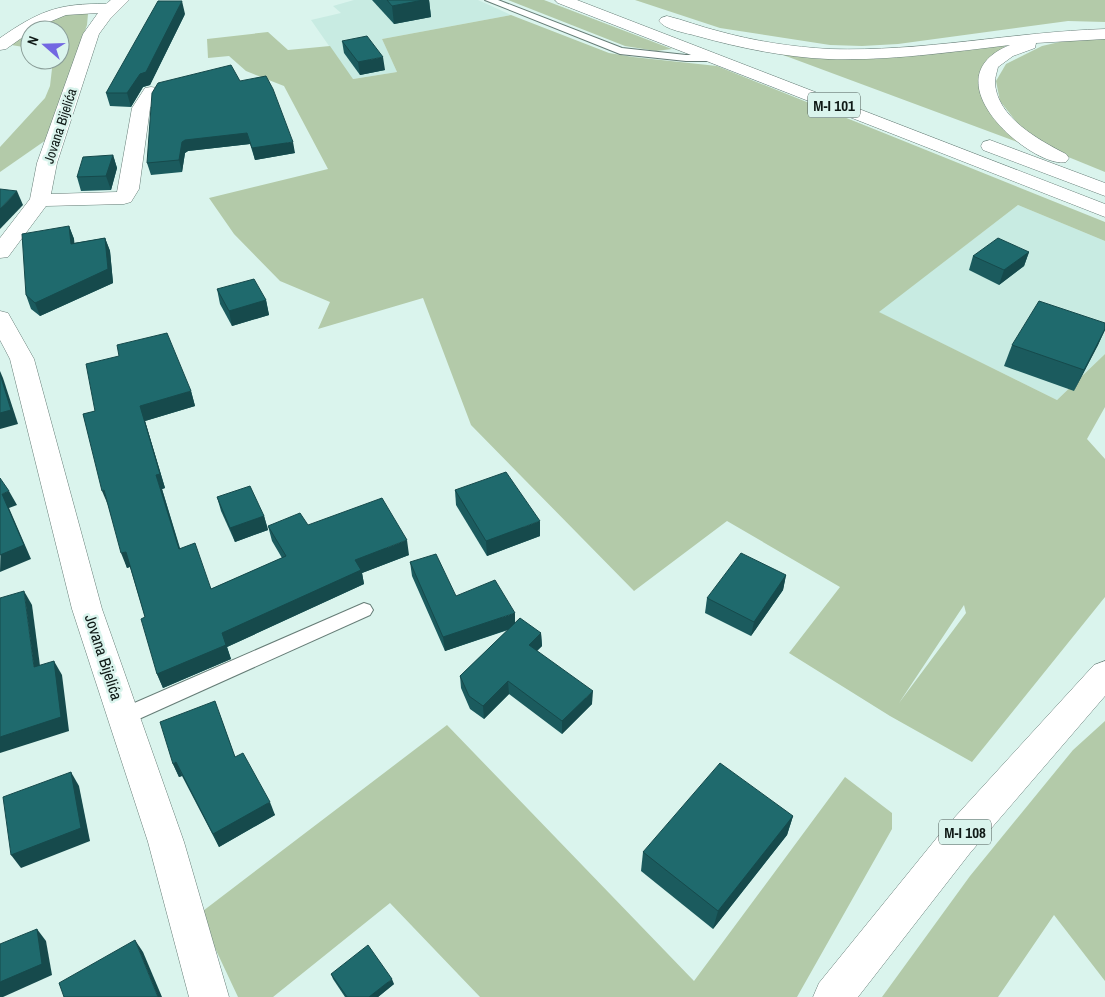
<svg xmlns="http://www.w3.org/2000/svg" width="1105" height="997" viewBox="0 0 1105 997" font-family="'Archivo Narrow',sans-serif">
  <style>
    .built { fill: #c8ebe2 }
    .green { fill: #b3caa9; fill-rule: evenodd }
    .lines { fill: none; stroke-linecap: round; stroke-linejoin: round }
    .service-casing { stroke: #667d77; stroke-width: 2 }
    .minor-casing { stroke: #667d77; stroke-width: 1 }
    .primary-casing { stroke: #667d77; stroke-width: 1 }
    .service { fill: #fff; fill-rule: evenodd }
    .minor { fill: #fff; fill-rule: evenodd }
    .primary { fill: #fff; fill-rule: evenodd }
    .wall { fill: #1b5b5e }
    .shaded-wall { fill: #164a4c }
    .building { fill: #1f6a6d; stroke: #164a4c }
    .labels { text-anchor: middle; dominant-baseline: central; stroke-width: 5; stroke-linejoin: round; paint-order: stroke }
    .far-street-label { font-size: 14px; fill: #0f1916; stroke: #daf4ed }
    .shield { fill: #daf4ed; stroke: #4c5b56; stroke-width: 1 }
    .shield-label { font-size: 15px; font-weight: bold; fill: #0f1916 }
    .street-label { font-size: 16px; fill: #0f1916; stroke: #daf4ed }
  </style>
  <rect width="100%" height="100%" fill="#daf4ed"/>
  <g class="built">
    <polygon points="354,0 478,0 511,15 382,39 397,72 352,79 311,20 341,13 333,6"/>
    <polygon points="1018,205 1105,241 1105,354 1057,400 878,312"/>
  </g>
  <g class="green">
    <polygon points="508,0 544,0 672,49 656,51 625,46"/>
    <polygon points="635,0 1105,0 1105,22 1068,21 898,44 862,46 830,45 720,28"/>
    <path d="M80,13l8,1 -1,11 -41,115 -46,32v-25l45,-49 5,-12 3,-26h7v-30h-30v18l-19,-3c19,-18 43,-30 69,-32z"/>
    <path d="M511,15l98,38 24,4 84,9 388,156v19l-87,-36 -139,107 178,88 48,-46v53l-18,32 18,20v138l-133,165 -82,-46 -101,-63 51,-66 -113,-66 -93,70 -163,-166 -48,-127 -105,31 12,-27 -50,-21 -46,-47 -25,-36 119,-29 -44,-83 -38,-15 -17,-15 -21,2 -1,-19 61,-7 20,18 42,-4 23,33 44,-7 -15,-33zM964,605l2,8 -67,90z"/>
    <polygon points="1077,38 1105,39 1105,172 1056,152 1022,129 1000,101 996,81 1006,64 1042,46"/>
    <polygon points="1013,41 990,57 982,67 982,86 1023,144 767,49 802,53"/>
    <polygon points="1105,721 1105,981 1054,915 998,997 882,997 970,876 1073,750"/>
    <polygon points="447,725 694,981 845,777 892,813 892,829 797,997 480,997 390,903 273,997 238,997 199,914"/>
  </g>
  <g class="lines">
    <defs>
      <g id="service">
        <polygon points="485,0 498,0 622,48 686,55 714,55 719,58 714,61 686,61 620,54"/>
        <polygon points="364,603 370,605 373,610 370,615 130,723 123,725 116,723 113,717 116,711"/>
      </g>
      <g id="minor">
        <path d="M111,0h18l-19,19 -11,15 -42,129 -6,31 66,-2 15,-84 13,-20 6,-1 6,1 3,4 -10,16 -11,81 -8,13 -7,2 -78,2 -38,51 -8,1v-20l30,-39 7,-36 46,-129 15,-21 -32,2 -36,15v2l-24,17 -6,1v-12c39,-27 59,-35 106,-34z"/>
        <polygon points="0,311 8,313 34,359 102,609 184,842 229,997 189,997 148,842 72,609 10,359 0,340"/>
      </g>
      <g id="primary">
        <polygon points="555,0 577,0 1105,204 1105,217 558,3"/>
        <path d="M667,16c17,4 34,11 51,15 36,10 74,16 112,18 92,3 183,-17 275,-20v10l-69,4 -1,5 -22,8 -15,11c-1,5 -3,10 -3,15 1,35 44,58 71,72l3,4 -3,4c-31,8 -141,-83 -56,-117 -60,7 -121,16 -182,14 -44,-2 -88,-11 -131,-23 -10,-3 -32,-6 -38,-15l2,-3z"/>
        <polygon points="990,140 1105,183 1105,196 983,150 981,146 983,142"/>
        <polygon points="1105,661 1105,696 970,853 858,997 813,997 819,983 944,829 1094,665"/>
      </g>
    </defs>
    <use href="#service" class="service-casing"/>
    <use href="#minor" class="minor-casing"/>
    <use href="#primary" class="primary-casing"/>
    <use href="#service" class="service"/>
    <use href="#minor" class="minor"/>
    <use href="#primary" class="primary"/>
  </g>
  <g class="wall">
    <polygon points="372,0 429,0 431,17 394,24"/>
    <polygon points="185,14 150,85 143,87 131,107 110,106 106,93"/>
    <polygon points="342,41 385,70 360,75 344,53"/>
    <polygon points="240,81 295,153 255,160 250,144 188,151 185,153 182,172 151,175 147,163"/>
    <polygon points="113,155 117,168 111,190 81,191 77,177"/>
    <polygon points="69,226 74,239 74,243 105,238 110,251 113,283 40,316 31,309 26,295"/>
    <polygon points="1029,252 1024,266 999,285 969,270 973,256"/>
    <polygon points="217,289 266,300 269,315 232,326 220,304"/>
    <polygon points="1105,323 1105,330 1098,345 1074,391 1004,366 1012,345"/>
    <polygon points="191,391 195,406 145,421 165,488 162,489 180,548 211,589 282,558 272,541 268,526 308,525 409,555 362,573 364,584 227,647 231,659 163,688 157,674 145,617 130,567 127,568 108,505 83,414"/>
    <polygon points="455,490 540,536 487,556 456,505"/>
    <polygon points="217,497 264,516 268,530 235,542 221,511"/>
    <polygon points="410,562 456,596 515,623 541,633 542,646 537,651 592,704 562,734 509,694 484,719 470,709 461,688 460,676 508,630 445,651 412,576"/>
    <polygon points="786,575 783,590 751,636 705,613 707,598"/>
    <polygon points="220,715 235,757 275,815 219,847 182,776 179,777 173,764"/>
    <polygon points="793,816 787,835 713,929 641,871 643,852"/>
    <polygon points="331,974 394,984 378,997 345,997 333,979"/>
  </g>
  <g class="shaded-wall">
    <polygon points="423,0 429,0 431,17 394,24 392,6"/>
    <polygon points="182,1 185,14 150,85 143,87 131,107 127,93"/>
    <polygon points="383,57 385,70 360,75 358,62"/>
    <polygon points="247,133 250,144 188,151 185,153 182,172 179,160 182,142 185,140"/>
    <polygon points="293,142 295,153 255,160 252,148"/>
    <polygon points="113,155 117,168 111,190 106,176"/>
    <polygon points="17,191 23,205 0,229 0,209"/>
    <polygon points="69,226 74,239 76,257 71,244"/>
    <polygon points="105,238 110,251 113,283 40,316 35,303"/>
    <polygon points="1029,252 1024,266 999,285 1004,270"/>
    <polygon points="266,300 269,315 232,326 229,311"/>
    <polygon points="1105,329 1098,345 1074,391 1084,370"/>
    <polygon points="0,371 3,378 18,424 0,429"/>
    <polygon points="191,391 195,406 145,421 165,488 162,489 184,563 179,549 156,475 140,406"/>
    <polygon points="104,490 108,505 102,491"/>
    <polygon points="9,491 17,505 9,508 31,559 0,572 2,494"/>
    <polygon points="264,516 268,530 235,542 230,528"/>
    <polygon points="540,521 540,536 487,556 486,541"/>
    <polygon points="407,540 409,555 362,573 364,584 227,647 231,659 163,688 157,674 222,633 355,560"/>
    <polygon points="126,552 132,566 127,568 121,553"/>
    <polygon points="786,575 783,590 751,636 754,622"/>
    <polygon points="24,591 32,605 42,681 34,667"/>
    <polygon points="515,613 515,627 445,651 443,637"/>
    <polygon points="541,633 542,646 529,658 529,645"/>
    <polygon points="54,661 62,675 69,731 0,753 0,737"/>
    <polygon points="508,681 509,694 484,719 483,706"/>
    <polygon points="593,691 592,704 562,734 562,721"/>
    <polygon points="176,762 182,776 179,777 173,764"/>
    <polygon points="71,772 79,786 90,841 21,868 11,855"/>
    <polygon points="270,802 275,815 219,847 213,834"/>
    <polygon points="793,816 787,835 713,929 718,911"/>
    <polygon points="37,929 46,941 52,975 3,997 0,997 0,982"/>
    <polygon points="135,940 143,952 162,997 158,997"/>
    <polygon points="392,979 394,984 378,997 369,997"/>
  </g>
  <g class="building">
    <polygon points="387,0 423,0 392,6"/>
    <polygon points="158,1 182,1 146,72 140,74 127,93 106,93"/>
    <polygon points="367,36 383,57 358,62 342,41"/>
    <polygon points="231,65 240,81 266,76 273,89 293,142 252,148 247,133 185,140 182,142 179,160 147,163 152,93 158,83"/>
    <polygon points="113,155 106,176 77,177 83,157"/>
    <polygon points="0,189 17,191 0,209"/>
    <polygon points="69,226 71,244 105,238 108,269 35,303 26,295 22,234"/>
    <polygon points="998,238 1029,252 1004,270 973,256"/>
    <polygon points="254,279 266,300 229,311 217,289"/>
    <polygon points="1039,301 1105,323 1105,329 1084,370 1012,345"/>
    <polygon points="167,333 191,391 140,406 160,474 156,475 179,549 195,543 211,589 286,556 268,526 300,513 308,525 382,498 407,540 355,560 361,570 222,633 226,645 157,674 141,619 145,617 126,552 121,553 104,490 102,491 83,414 95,411 86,364 119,356 117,345"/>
    <polygon points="0,374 11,410 0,413"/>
    <polygon points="506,472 540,521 486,541 455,490"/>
    <polygon points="0,478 9,491 2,494 24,545 0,555"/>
    <polygon points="250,486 264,516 230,528 217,497"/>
    <polygon points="741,553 786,575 754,622 707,598"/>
    <polygon points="436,554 456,596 495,580 515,613 443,637 410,562"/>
    <polygon points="24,591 34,667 54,661 61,717 0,737 0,598"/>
    <polygon points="520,618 541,633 529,645 593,691 562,721 508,681 483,706 469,696 460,676"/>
    <polygon points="215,701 235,757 243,753 270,802 213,834 176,762 173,764 160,722"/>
    <polygon points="720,763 793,816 718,911 643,852"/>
    <polygon points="71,772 81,828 11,855 3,797"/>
    <polygon points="37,929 42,964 0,982 0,944"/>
    <polygon points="135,940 158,997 64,997 59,983"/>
    <polygon points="368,945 392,979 369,997 347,997 331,974"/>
  </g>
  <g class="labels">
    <g class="far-street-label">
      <text transform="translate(60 126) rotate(-72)">Jovana Bijelića</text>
    </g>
    <g class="shield">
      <rect x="808" y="92.5" width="52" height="25" rx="4"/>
      <rect x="939" y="819.5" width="52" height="25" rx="4"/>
    </g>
    <g class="shield-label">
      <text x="834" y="105">M-I 101</text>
      <text x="965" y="832">M-I 108</text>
    </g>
    <g class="street-label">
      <text transform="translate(104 657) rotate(72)">Jovana Bijelića</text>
    </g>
  </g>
  <g transform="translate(45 45) rotate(290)"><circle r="24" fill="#daf4ed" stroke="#899c97"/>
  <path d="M0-4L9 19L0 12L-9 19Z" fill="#7267e2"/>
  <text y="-8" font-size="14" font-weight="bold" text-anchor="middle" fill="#0f1916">N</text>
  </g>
</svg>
